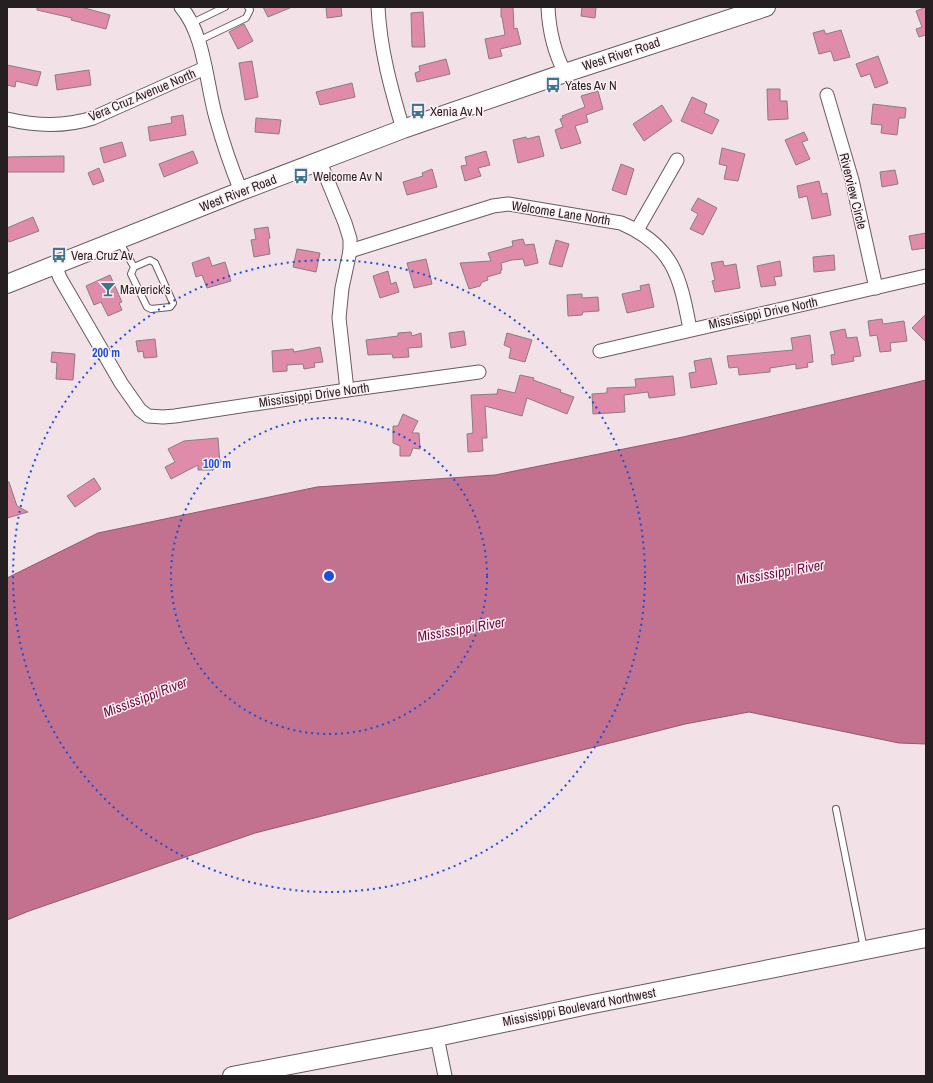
<svg xmlns="http://www.w3.org/2000/svg" width="933" height="1083" viewBox="0 0 933 1083" font-family="'Archivo Narrow',sans-serif">
  <style>
    .water { fill: #c2718f; stroke: #93586e }
    .building { fill: #df8ba9; stroke: #8c7c81 }
    .lines { fill: none; stroke-linecap: round; stroke-linejoin: round }
    .lane-casing { stroke: #695a5f; stroke-width: 8 }
    .street-casing { stroke: #695a5f; stroke-width: 15 }
    .secondary-casing { stroke: #695a5f; stroke-width: 20 }
    .lane { stroke: #fff; stroke-width: 6 }
    .street { stroke: #fff; stroke-width: 13 }
    .secondary { stroke: #fff; stroke-width: 18 }
    .ring { fill: none; stroke: #1d4ed8; stroke-width: 2; stroke-dasharray: 2 4 }
    .labels { text-anchor: middle; dominant-baseline: central; stroke-width: 3; stroke-linejoin: round; paint-order: stroke }
    .street-label { font-size: 13px; fill: #251f21; stroke: #fdeff4 }
    .poi-label { font-size: 13px; fill: #251f21; stroke: #fdeff4; text-anchor: start }
    .water-label { font-size: 14px; font-style: italic; fill: #710d40; stroke: #fdeff4 }
    .centre { fill: #1d4ed8; stroke: #fdeff4; stroke-width: 2 }
    .ring-label { font-size: 12px; text-anchor: middle; font-weight: bold; fill: #1d4ed8; stroke: #fdeff4; stroke-width: 3; stroke-linejoin: round; paint-order: stroke }
  </style>
  <rect width="100%" height="100%" fill="#f2e1e6"/>
  <polygon class="water" points="926,380 926,744 899,743 749,712 685,724 255,833 29,911 7,920 7,578 98,533 317,487 495,475 683,437"/>
  <g class="building">
    <polygon points="37,7 81,7 110,15 106,29 71,20 72,18 37,10"/>
    <polygon points="263,7 292,7 268,17"/>
    <polygon points="326,7 341,7 342,16 327,18"/>
    <polygon points="501,7 513,7 514,29 517,28 521,44 500,49 502,56 489,59 485,39 505,35 502,17 501,17"/>
    <polygon points="582,7 596,7 595,18 581,16"/>
    <polygon points="926,7 926,35 919,37 916,29 922,27 916,11"/>
    <polygon points="423,12 425,47 412,47 411,13"/>
    <polygon points="244,24 253,41 238,49 229,32"/>
    <polygon points="824,30 826,34 841,30 850,57 834,61 831,51 819,54 813,33"/>
    <polygon points="878,56 888,83 875,88 870,74 861,77 856,64"/>
    <polygon points="446,59 450,74 417,82 415,73 420,71 419,66"/>
    <polygon points="252,61 258,97 245,100 239,63"/>
    <polygon points="7,65 41,72 37,86 16,81 15,87 7,85"/>
    <polygon points="89,70 91,85 57,90 55,75"/>
    <polygon points="352,83 355,97 320,105 316,92"/>
    <polygon points="767,89 780,89 780,101 787,101 788,119 768,120"/>
    <polygon points="598,91 603,109 586,115 588,122 575,126 581,143 561,149 555,130 563,127 560,119 563,118 562,116 585,107 581,96"/>
    <polygon points="692,97 707,104 704,113 719,120 712,134 681,121"/>
    <polygon points="873,104 906,108 905,118 899,118 897,135 881,133 882,125 871,124"/>
    <polygon points="662,105 672,121 644,141 633,124"/>
    <polygon points="183,115 186,135 150,141 148,127 172,123 171,117"/>
    <polygon points="256,118 281,120 279,134 255,132"/>
    <polygon points="804,132 808,140 802,142 810,159 796,165 785,140"/>
    <polygon points="539,136 544,156 518,163 513,140 526,137 527,139"/>
    <polygon points="122,142 126,156 104,163 100,148"/>
    <polygon points="722,148 745,154 738,181 724,179 727,166 719,164"/>
    <polygon points="193,151 198,163 164,177 159,164"/>
    <polygon points="486,151 490,165 478,168 481,176 465,181 461,166 467,165 465,157"/>
    <polygon points="64,156 64,172 7,172 7,157"/>
    <polygon points="621,164 634,169 626,195 612,190"/>
    <polygon points="99,168 104,181 93,185 88,173"/>
    <polygon points="432,169 437,187 407,195 403,182 423,176 422,173"/>
    <polygon points="895,170 898,184 882,187 880,172"/>
    <polygon points="819,181 822,194 827,193 831,215 812,219 807,196 799,198 797,186"/>
    <polygon points="698,198 717,208 703,235 690,229 698,214 691,210"/>
    <polygon points="33,217 39,231 9,242 7,238 7,228"/>
    <polygon points="268,227 270,238 268,239 270,254 254,257 251,240 256,239 254,229"/>
    <polygon points="926,233 926,248 912,250 909,236"/>
    <polygon points="523,239 525,245 534,244 538,263 525,266 523,259 512,260 501,263 502,270 500,271 501,273 487,277 488,280 482,282 480,286 469,289 460,263 491,261 488,253 513,246 512,241"/>
    <polygon points="556,240 569,244 562,267 549,264"/>
    <polygon points="297,249 320,253 316,272 293,267"/>
    <polygon points="834,255 835,270 814,272 813,257"/>
    <polygon points="209,257 212,266 225,262 231,281 207,288 202,275 196,277 192,263"/>
    <polygon points="426,259 432,284 414,288 407,263"/>
    <polygon points="723,261 724,266 736,264 740,288 715,292 712,281 715,280 711,263"/>
    <polygon points="780,261 782,276 774,277 776,285 761,287 757,266"/>
    <polygon points="388,271 391,284 396,282 399,292 380,298 373,276"/>
    <polygon points="110,275 122,302 119,303 122,310 108,316 101,302 94,305 86,286"/>
    <polygon points="649,284 654,307 627,313 622,294 641,290 640,286"/>
    <polygon points="582,294 582,298 598,297 599,311 583,312 582,315 568,316 567,295"/>
    <polygon points="926,314 926,342 912,328"/>
    <polygon points="882,319 883,324 904,321 907,341 890,343 891,351 880,352 877,335 870,336 868,321"/>
    <polygon points="845,329 847,338 857,337 861,356 853,357 854,361 832,365 831,355 835,354 830,332"/>
    <polygon points="464,331 466,345 451,348 449,333"/>
    <polygon points="411,332 412,336 421,333 422,347 408,348 409,357 393,358 392,354 368,355 366,340 398,336 398,333"/>
    <polygon points="507,333 532,340 525,362 509,358 511,348 504,345"/>
    <polygon points="810,335 813,362 807,363 808,367 796,369 796,364 770,368 770,372 739,375 738,367 729,368 727,356 793,350 791,338"/>
    <polygon points="155,339 157,357 144,358 143,351 138,352 136,341"/>
    <polygon points="320,347 323,362 314,363 315,367 304,369 303,364 287,365 287,371 273,372 272,351 293,349 294,352"/>
    <polygon points="52,352 75,354 73,380 56,379 57,363 51,362"/>
    <polygon points="711,358 717,384 691,388 689,373 696,372 694,361"/>
    <polygon points="520,375 534,378 533,380 561,390 560,392 574,397 567,414 527,398 522,416 485,406 487,438 482,438 483,451 468,452 467,434 473,433 471,395 497,394 498,389 515,393"/>
    <polygon points="673,376 675,395 649,398 648,392 624,395 625,412 593,414 592,394 607,393 607,388 636,387 635,379"/>
    <polygon points="403,414 418,421 412,433 419,433 420,449 413,448 410,456 400,456 400,446 393,443 393,426 398,426"/>
    <polygon points="218,438 220,465 211,466 211,470 198,470 198,465 171,479 165,467 175,462 168,449 184,441"/>
    <polygon points="94,478 101,489 75,507 67,496"/>
    <polygon points="7,482 9,482 17,506 28,512 7,518"/>
  </g>
  <g class="lines">
    <defs>
      <g id="lane">
        <polyline points="192,23 225,7"/>
        <polyline points="198,41 246,18 250,10 248,7"/>
        <polyline points="119,241 134,267 131,274 147,307 151,309 170,307 173,303 155,263 150,260 134,267"/>
        <polyline points="836,809 864,949"/>
      </g>
      <g id="street">
        <path d="M181,7c24,28 25,76 35,111 7,25 15,49 25,73"/>
        <path d="M378,7c2,42 13,82 25,122"/>
        <path d="M548,7c1,23 6,45 17,66"/>
        <polyline points="827,95 852,180 876,288"/>
        <path d="M7,119c29,7 58,8 86,-1l112,-50"/>
        <polyline points="320,162 345,223 350,239 350,251 342,288 339,318 347,390"/>
        <polyline points="637,230 677,160"/>
        <path d="M350,251l143,-45 15,-2 113,19c53,23 59,54 69,106"/>
        <polyline points="55,265 60,278 121,383 140,410 148,416 163,417 175,416 347,390 479,372"/>
        <polyline points="600,351 926,276"/>
        <polyline points="437,1037 445,1076"/>
      </g>
      <g id="secondary">
        <polyline points="7,284 241,191 403,129 565,73 766,7"/>
        <polyline points="232,1076 437,1037 588,1005 926,938"/>
      </g>
    </defs>
    <use href="#lane" class="lane-casing"/>
    <use href="#street" class="street-casing"/>
    <use href="#secondary" class="secondary-casing"/>
    <use href="#lane" class="lane"/>
    <use href="#street" class="street"/>
    <use href="#secondary" class="secondary"/>
  </g>
  <g class="ring">
    <circle cx="329" cy="576" r="158"/>
    <circle cx="329" cy="576" r="316"/>
  </g>
  <defs>
    <symbol id="bus-bare" viewBox="-9 -9 18 18"><path d="M-5-6H5V4H4V6H2V4H-2V6H-4V4H-5ZM-3.5-4V0h7V-4ZM-3.5 1.2v1.5H-2V1.2ZM2 1.2v1.5H3.5V1.2Z" fill="#3a768d" stroke="#fdeff4" stroke-width="2.5" paint-order="stroke"/></symbol>
    <symbol id="bar-bare" viewBox="-9 -9 18 18"><path d="M-6-5H6L.8 .8V4.5H3.5V6h-7V4.5H-.8V.8Z" fill="#3a768d" stroke="#fdeff4" stroke-width="2.5" paint-order="stroke"/></symbol>
  </defs>
  <g fill-rule="evenodd">
    <use href="#bus-bare" x="542" y="74" width="22" height="22"/>
    <use href="#bus-bare" x="407" y="100" width="22" height="22"/>
    <use href="#bus-bare" x="290" y="165" width="22" height="22"/>
    <use href="#bus-bare" x="48" y="244" width="22" height="22"/>
    <use href="#bar-bare" x="97" y="278" width="22" height="22"/>
  </g>
  <g class="labels">
    <g class="street-label">
      <text transform="translate(621 54) rotate(-18)">West River Road</text>
      <text transform="translate(142 95) rotate(-23)">Vera Cruz Avenue North</text>
      <text transform="translate(853 191) rotate(76)">Riverview Circle</text>
      <text transform="translate(238 193) rotate(-21)">West River Road</text>
      <text transform="translate(561 213) rotate(9)">Welcome Lane North</text>
      <text transform="translate(763 313) rotate(-12)">Mississippi Drive North</text>
      <text transform="translate(314 395) rotate(-8)">Mississippi Drive North</text>
      <text transform="translate(579 1007) rotate(-11)">Mississippi Boulevard Northwest</text>
    </g>
    <g class="poi-label">
      <text x="565" y="85">Yates Av N</text>
      <text x="430" y="111">Xenia Av N</text>
      <text x="313" y="176">Welcome Av N</text>
      <text x="71" y="255">Vera Cruz Av</text>
      <text x="120" y="289">Maverick's</text>
    </g>
    <g class="water-label">
      <text transform="translate(780 572) rotate(-10)">Mississippi River</text>
      <text transform="translate(461 629) rotate(-10)">Mississippi River</text>
      <text transform="translate(145 697) rotate(-21)">Mississippi River</text>
    </g>
  </g>
  <circle cx="329" cy="576" r="6" class="centre"/>
  <g class="ring-label">
    <text x="106" y="357">200 m</text>
    <text x="217" y="468">100 m</text>
  </g>
  <rect width="933" height="1083" fill="none" stroke="#251f21" stroke-width="16"/>
</svg>
